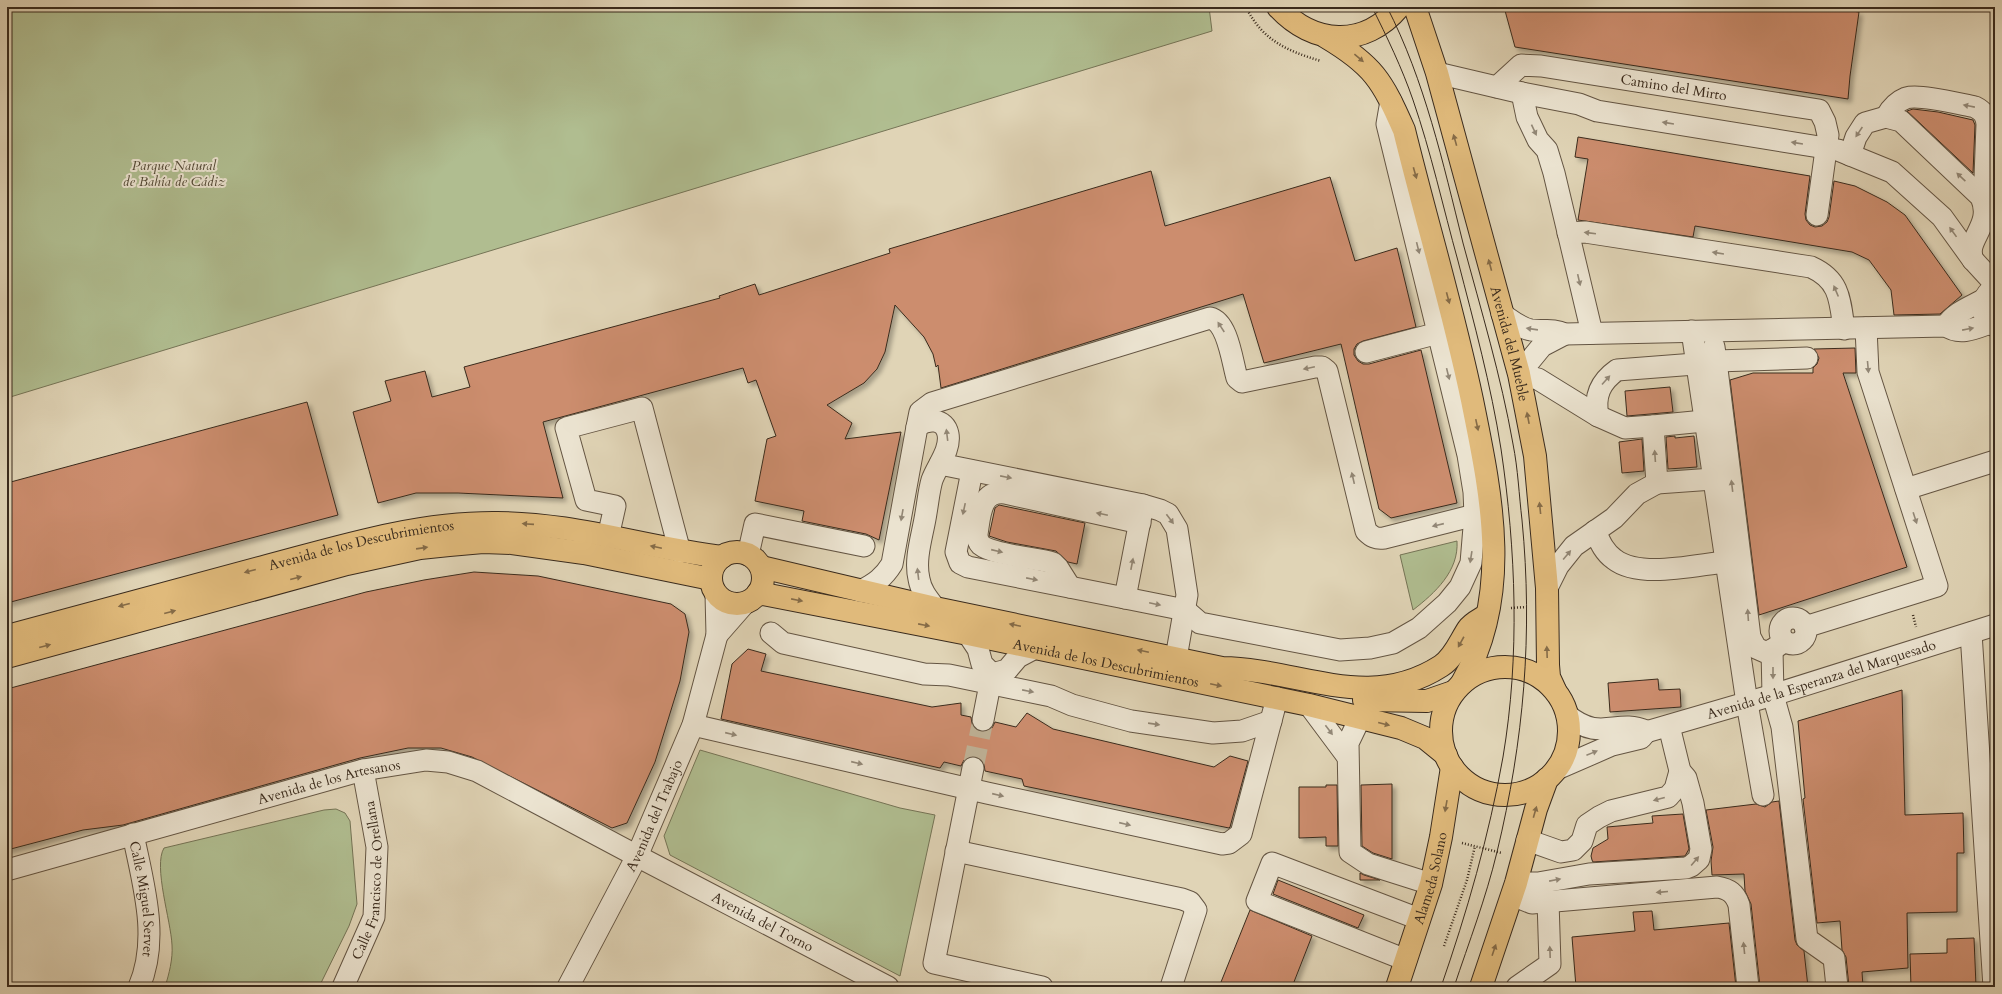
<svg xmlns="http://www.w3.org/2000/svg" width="2002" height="994" viewBox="0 0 2002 994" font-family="Cardo,serif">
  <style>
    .green { fill: #b0bd90; stroke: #757456 }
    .building { fill: #cc8d6e; stroke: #3a2b1d; filter: url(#shadow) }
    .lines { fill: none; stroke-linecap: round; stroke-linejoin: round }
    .minor-tunnel { stroke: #bfb297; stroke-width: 21; stroke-dasharray: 21 10; stroke-linecap: butt }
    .minor-casing { stroke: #645543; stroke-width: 23 }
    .major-casing { stroke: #3a2b1d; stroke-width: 24 }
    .path { stroke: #3a2b1d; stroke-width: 2.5; stroke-dasharray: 1 2; stroke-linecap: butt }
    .minor { stroke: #ebe3d0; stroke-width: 21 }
    .major { stroke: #e0ba7b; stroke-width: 22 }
    .tram { stroke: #3a2b1d; stroke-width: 1 }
    .oneway { fill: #856b47 }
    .oneway2 { fill: #928776 }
    .labels { text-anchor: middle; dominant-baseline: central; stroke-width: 4; stroke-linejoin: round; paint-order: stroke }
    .street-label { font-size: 14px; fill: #3a2b1d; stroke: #ebe3d0 }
    .park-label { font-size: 14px; font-style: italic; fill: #524834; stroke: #ebe3d0 }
  </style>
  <defs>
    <filter id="shadow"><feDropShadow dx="3.5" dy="3.5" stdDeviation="2" flood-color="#0004"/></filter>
  </defs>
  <rect width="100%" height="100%" fill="#e0d4b6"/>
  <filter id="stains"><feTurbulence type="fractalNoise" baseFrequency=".005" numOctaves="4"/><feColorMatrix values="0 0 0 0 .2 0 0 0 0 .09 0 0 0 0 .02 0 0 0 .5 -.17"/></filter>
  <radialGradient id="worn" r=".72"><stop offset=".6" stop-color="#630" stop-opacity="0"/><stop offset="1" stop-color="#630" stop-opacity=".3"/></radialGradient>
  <g class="green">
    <polygon points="7,7 1209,7 1212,31 7,398"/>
    <path d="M1457,541c2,30 -22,52 -44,69l-13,-55z"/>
    <polygon points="700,750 900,808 935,815 900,976 670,855 664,836"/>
    <path d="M336,809l9,4 5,8 7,83 -8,22 -30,61h-154c4,-13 8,-28 7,-42 -1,-24 -19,-79 -8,-97l160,-38z"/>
  </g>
  <g class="building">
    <polygon points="1504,7 1824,7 1859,12 1850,76 1848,99 1515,47"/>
    <polygon points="1913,109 1938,112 1973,120 1975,125 1973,173 1907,111"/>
    <polygon points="1578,137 1810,176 1805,214 1806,220 1810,225 1815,227 1822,226 1827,222 1829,217 1834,181 1855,186 1887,202 1905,215 1962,295 1940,314 1894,315 1891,290 1869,260 1852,252 1695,226 1693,237 1578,220 1588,159 1575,157"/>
    <polygon points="1151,171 1165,226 1330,177 1355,261 1397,248 1416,327 1363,341 1357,344 1354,349 1354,355 1358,361 1363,364 1369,364 1421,350 1457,503 1391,518 1379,509 1341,344 1264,363 1243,294 941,388 938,365 936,367 933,354 924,337 895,305 885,352 877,369 864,383 827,405 852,423 845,439 901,432 879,540 866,534 802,521 804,511 755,501 767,439 776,436 756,380 748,383 743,368 543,422 563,498 458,493 416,493 378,503 353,412 391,401 385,381 425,371 432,397 470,387 464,367 720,298 719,296 755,284 759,295 890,253 889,249"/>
    <polygon points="1855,348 1856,373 1843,373 1907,567 1759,615 1730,380 1753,373 1813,373 1813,368 1817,364 1819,358 1814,349"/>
    <polygon points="1670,387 1673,412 1627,416 1625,391"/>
    <polygon points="307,402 338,515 7,603 7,483"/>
    <polygon points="1675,436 1675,438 1694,436 1697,467 1668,469 1666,437"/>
    <polygon points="1642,439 1644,471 1622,473 1619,442"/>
    <polygon points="999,505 1085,523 1077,564 1068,562 1056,551 1007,542 989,536 995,508"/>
    <polygon points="474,572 538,576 671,604 685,614 689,632 680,681 655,762 627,823 612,828 472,757 441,748 408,748 360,758 123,825 83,830 7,850 7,689 366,592 424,580"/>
    <polygon points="748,649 766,654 761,671 932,707 961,703 961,715 971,717 972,724 975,729 980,732 987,731 992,728 995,722 1016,727 1027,713 1053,729 1214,767 1230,756 1248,761 1230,827 1229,828 1024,786 1022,779 985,771 984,764 981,759 976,756 969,757 964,760 961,766 944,762 940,768 721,719 732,664"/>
    <polygon points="1658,679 1659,690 1680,689 1681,707 1610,712 1608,683"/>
    <polygon points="1902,690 1905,815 1963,813 1964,853 1957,853 1957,912 1907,913 1908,968 1862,972 1863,987 1849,987 1846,957 1842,950 1840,921 1817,923 1803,799 1805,798 1798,721"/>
    <polygon points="1392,784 1392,859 1373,853 1362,846 1361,785"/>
    <polygon points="1326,785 1337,785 1338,846 1326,846 1326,837 1299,838 1299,787 1326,787"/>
    <polygon points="1779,801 1795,940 1797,945 1804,951 1808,987 1760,987 1751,904 1745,891 1744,874 1712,875 1711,861 1713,847 1706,810 1756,804 1765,807 1772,802"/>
    <polygon points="1683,814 1689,849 1685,856 1593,862 1592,860 1591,856 1593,848 1608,839 1607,827 1653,823 1652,816"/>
    <polygon points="1360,873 1364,875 1380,880 1360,880"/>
    <polygon points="1278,880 1364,915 1358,928 1273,894"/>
    <polygon points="1250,910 1312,936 1292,987 1219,987"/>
    <polygon points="1652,911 1654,930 1729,923 1736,987 1576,987 1572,937 1635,931 1633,912"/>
    <polygon points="1974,938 1976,986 1911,987 1910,954 1947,953 1947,939"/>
  </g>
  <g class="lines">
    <polyline class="minor-tunnel" points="973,768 983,720"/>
    <defs>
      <g id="minor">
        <polyline points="1437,73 1522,93 1579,104 1597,111 1838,150 1892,172 1942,217 1973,260 1995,284"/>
        <path id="s1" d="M1497,87l24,-22 20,1 278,44 6,12 3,13 -11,80"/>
        <polyline points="1522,93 1527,117 1538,140 1547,150 1554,173 1592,333"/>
        <path d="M1886,117c5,-9 10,-15 20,-19 14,-4 53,6 69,9 8,4 11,8 12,17l-3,80"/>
        <path d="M1850,155l6,-18 9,-14 21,-6 15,4 80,76c13,29 -17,42 -8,63"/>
        <path d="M1568,233l17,-1 226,35c29,13 29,33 33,62"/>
        <path d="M1995,287c-15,10 -17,30 0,39"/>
        <path d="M1502,314c9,6 18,14 29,16 13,2 21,-2 34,4l381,-8c14,10 30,2 44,-3"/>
        <path d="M1946,326c8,-13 24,-19 37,-26"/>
        <polyline points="1692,331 1747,703 1763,795"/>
        <polyline points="1714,347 1716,361 1807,358"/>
        <polyline points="1366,352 1450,330"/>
        <polyline points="1716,361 1750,637 1756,648 1765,652 1772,650 1782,643"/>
        <path d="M1598,416c-4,-20 2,-34 19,-46l78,-6"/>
        <polyline points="1653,426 1704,421"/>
        <path d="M917,427l3,-15 12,-9 278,-85c18,4 22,43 27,60l5,4 73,-15h7l5,4 39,160c6,6 10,8 18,7l91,-23"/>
        <polyline points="940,464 1143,505 1160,510 1168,514 1177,529 1187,595 1176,658"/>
        <polyline points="972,471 956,552 960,563 968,567 1125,598 1143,505"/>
        <polyline points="1657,483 1713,479"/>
        <polyline points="1906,489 1995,461"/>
        <path d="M1595,531c5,11 9,21 19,28 25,20 81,6 111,3"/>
        <polyline points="608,537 615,506 586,500 566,428 642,408 680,552"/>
        <polyline points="748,555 755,524 864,546"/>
        <path d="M1070,587l-12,-19 -5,-5c-17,-5 -60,-8 -72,-18 -3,-3 -4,-7 -4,-11 3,-18 3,-44 28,-41l135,30"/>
        <polyline points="1547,588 1558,566 1574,546 1614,518 1637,494 1657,483 1653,426 1625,428 1598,416 1538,379 1519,374 1542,346 1565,334"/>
        <path d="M860,591c15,-7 24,-14 32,-27l25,-137c10,-9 28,-9 31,7 3,16 -11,32 -16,46 -3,10 -4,22 -6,33 -3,21 -12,45 -7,66 2,12 9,20 16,29"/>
        <polyline points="1125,598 1185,610 1200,623 1340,650 1370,648 1393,643 1419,628 1447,603 1460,587 1471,563 1475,515 1474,492 1468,455 1387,124 1391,101"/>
        <circle cx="1793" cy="631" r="13"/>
        <polyline points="1805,627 1937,586 1868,372 1866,328"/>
        <polyline points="771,633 783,643 924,674 949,675 1051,696 1072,705 1131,721 1213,733 1242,731 1271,721"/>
        <polyline points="1971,633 1994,987"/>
        <polyline points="968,634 978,649 982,664 992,674"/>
        <polyline points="717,635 745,603"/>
        <polyline points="1772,650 1773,695 1782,727 1807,939 1834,958 1837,987"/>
        <polyline points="992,674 1007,670 1018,657 1035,648"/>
        <polyline points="1309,705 1347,756"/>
        <path d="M1567,715c34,28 49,3 79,16"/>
        <polyline points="1360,718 1348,743 1350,852 1368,864 1431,884"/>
        <polyline points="983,720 992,674"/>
        <polyline points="693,725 987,793 1222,844 1229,843 1241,834 1277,698"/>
        <path id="s2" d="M1646,732l127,-37 222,-70"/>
        <polyline points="973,768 934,963 1042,987"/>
        <polyline points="1557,769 1612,745 1641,738 1646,732"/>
        <path id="s3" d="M133,834c10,50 27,104 6,153"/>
        <polyline points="1527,840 1561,852 1573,850 1582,841 1587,825 1599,817 1611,811 1668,797 1675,789 1680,771"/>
        <polyline points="956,851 1182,899 1190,902 1196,910 1171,987"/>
        <path id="s4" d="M7,870l356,-100 63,-10 22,2 29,9 160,85 251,131"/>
        <polyline points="1516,883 1538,883 1589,874 1686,868 1691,866 1699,859 1701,849 1693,803 1686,778 1680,771 1669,726"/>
        <path d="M1512,895l20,8 185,-16c12,2 18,6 22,18l9,82"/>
        <polyline points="1406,960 1257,901 1272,863 1419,919"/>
        <path id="s5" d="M343,987l31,-70 3,-70 -14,-77"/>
        <path id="s6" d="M568,987l69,-131 56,-131 24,-90 -1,-41"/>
        <polyline points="1517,987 1550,964 1548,901"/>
      </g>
      <g id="major">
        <path d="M1278,7c35,38 86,42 121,0"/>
        <path id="s7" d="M1415,7l22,66 82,301 16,82 12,132 1,77 1,12 6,13"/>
        <path d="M1326,37c47,28 56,43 78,93 22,90 49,179 68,270 19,94 41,194 -10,283"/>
        <circle cx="737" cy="578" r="26"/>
        <path d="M761,567l174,41 287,60c77,1 146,45 219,-2 13,-8 19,-25 27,-37 4,-6 13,-10 19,-14"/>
        <path id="s8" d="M758,593l210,41 341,71 92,23 24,10 21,17"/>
        <path id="s9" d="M7,636c85,-23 171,-46 256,-69 76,-20 151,-44 230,-44 78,-1 153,25 229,34"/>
        <polyline points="7,657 347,564 420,548 449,545 483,542 512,543 584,553 711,579"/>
        <circle cx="1505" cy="731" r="64"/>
        <polyline points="1364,700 1427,701 1453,692"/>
        <path id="s10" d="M1397,987l34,-103 10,-47 11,-70"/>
        <polyline points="1481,987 1516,883 1536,809 1547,779"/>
      </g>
    </defs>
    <use href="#minor" class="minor-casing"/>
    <use href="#major" class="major-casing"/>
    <g class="path">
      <path d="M1246,7c16,33 41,44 75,54"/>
      <polyline points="1511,608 1526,607"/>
      <polyline points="1913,615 1916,627"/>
      <polyline points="1462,843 1502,853"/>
      <polyline points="1444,946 1467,880 1475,846"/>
    </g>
    <use href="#minor" class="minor"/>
    <use href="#major" class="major"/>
    <g class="tram">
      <path d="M1372,7c15,30 30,61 41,93 18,52 30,107 45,161 16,62 33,124 43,188 15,101 19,207 2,308 -14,79 -36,155 -62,230"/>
      <path d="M1387,7c38,74 56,156 76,236 18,67 38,133 50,201 5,25 6,51 9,76 11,114 2,220 -25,332 -11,46 -28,90 -43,135"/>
    </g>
  </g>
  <defs><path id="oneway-solid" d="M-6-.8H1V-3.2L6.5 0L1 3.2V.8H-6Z"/></defs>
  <g class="oneway">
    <use href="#oneway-solid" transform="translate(1359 58) rotate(40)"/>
    <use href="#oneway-solid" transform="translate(1455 140) rotate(-106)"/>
    <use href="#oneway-solid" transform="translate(1415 173) rotate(74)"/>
    <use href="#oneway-solid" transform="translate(1490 265) rotate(-105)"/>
    <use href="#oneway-solid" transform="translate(1448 298) rotate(75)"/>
    <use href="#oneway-solid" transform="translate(1528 418) rotate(-101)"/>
    <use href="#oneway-solid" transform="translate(1477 425) rotate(78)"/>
    <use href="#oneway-solid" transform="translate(1540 508) rotate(-96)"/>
    <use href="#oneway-solid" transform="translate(528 524) rotate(-176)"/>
    <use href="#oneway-solid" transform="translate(656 547) rotate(-168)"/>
    <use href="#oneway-solid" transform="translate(422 548) rotate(-8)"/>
    <use href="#oneway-solid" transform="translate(250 571) rotate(165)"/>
    <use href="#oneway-solid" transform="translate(296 578) rotate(-15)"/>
    <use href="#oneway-solid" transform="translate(797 600) rotate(11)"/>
    <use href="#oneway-solid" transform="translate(124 605) rotate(165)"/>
    <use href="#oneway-solid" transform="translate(170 612) rotate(-15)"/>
    <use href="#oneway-solid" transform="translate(924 625) rotate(11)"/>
    <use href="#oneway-solid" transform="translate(1015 625) rotate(-168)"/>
    <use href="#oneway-solid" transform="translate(1461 642) rotate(119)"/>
    <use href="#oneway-solid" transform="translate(45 646) rotate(-15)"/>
    <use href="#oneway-solid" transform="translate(1143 651) rotate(-168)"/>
    <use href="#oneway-solid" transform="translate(1547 652) rotate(-92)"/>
    <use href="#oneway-solid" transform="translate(1216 685) rotate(12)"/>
    <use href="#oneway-solid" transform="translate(1384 724) rotate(14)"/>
    <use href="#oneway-solid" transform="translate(1446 806) rotate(100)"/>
    <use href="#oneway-solid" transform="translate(1535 812) rotate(-74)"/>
    <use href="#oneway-solid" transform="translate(1494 950) rotate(-71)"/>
  </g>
  <g class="oneway2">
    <use href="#oneway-solid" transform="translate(1969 106) rotate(-169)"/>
    <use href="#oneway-solid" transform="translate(1668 123) rotate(-171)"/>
    <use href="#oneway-solid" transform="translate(1534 130) rotate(65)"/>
    <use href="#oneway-solid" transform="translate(1859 132) rotate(124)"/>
    <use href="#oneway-solid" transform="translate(1797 143) rotate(-171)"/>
    <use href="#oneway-solid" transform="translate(1961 177) rotate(-137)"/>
    <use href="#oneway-solid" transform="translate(1953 232) rotate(-126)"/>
    <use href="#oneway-solid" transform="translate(1590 233) rotate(-173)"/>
    <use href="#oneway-solid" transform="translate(1418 248) rotate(76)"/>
    <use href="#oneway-solid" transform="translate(1718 253) rotate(-171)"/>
    <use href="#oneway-solid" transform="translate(1579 280) rotate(77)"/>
    <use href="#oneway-solid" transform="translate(1836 291) rotate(-113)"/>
    <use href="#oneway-solid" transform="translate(1221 327) rotate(-123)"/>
    <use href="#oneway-solid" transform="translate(1532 329) rotate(-172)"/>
    <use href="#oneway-solid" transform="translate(1968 329) rotate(-11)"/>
    <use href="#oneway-solid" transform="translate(1868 367) rotate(85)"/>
    <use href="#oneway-solid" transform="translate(1309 368) rotate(168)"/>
    <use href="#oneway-solid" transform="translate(1448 374) rotate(76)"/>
    <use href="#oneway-solid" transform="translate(1606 380) rotate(-48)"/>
    <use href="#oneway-solid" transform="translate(947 435) rotate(-97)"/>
    <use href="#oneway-solid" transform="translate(1655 456) rotate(-94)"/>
    <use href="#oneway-solid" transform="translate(1006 477) rotate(11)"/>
    <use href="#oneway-solid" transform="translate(1353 478) rotate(-103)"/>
    <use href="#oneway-solid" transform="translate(1732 486) rotate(-97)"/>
    <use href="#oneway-solid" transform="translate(964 509) rotate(102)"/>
    <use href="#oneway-solid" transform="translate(1102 514) rotate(-168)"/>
    <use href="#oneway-solid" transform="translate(902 515) rotate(100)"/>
    <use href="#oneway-solid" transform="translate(1915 518) rotate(72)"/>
    <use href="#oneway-solid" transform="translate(1170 519) rotate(53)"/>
    <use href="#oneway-solid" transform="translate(1438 525) rotate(167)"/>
    <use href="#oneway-solid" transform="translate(997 551) rotate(13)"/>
    <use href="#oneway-solid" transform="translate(1567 555) rotate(-50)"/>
    <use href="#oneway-solid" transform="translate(1471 557) rotate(99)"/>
    <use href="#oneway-solid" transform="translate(1132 564) rotate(-79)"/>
    <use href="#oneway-solid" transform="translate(918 574) rotate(-97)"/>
    <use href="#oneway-solid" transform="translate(1032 579) rotate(11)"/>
    <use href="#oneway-solid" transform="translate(1155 604) rotate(12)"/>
    <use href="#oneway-solid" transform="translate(1748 615) rotate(-94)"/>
    <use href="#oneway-solid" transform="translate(1773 673) rotate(90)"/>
    <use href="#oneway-solid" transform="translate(1028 691) rotate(11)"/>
    <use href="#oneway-solid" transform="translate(1154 724) rotate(8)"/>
    <use href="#oneway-solid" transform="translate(1329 730) rotate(53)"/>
    <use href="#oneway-solid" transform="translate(731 734) rotate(13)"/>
    <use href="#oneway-solid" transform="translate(1592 753) rotate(-22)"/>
    <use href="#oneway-solid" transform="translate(857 763) rotate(13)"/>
    <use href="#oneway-solid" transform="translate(998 795) rotate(13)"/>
    <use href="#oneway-solid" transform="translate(1659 799) rotate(165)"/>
    <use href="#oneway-solid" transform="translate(1125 824) rotate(13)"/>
    <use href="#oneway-solid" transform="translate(1695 861) rotate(-50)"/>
    <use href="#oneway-solid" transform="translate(1555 880) rotate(-11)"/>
    <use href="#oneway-solid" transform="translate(1662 892) rotate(175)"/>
    <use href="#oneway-solid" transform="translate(1744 948) rotate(-96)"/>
    <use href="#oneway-solid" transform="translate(1550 952) rotate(-92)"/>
  </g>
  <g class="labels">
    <g class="street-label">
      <text stroke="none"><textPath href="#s1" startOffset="187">Camino del Mirto</textPath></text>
      <text stroke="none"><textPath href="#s7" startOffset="350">Avenida del Mueble</textPath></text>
      <text stroke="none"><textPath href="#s9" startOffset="366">Avenida de los Descubrimientos</textPath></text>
      <text stroke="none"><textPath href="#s8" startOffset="355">Avenida de los Descubrimientos</textPath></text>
      <text stroke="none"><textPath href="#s2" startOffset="183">Avenida de la Esperanza del Marquesado</textPath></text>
      <text stroke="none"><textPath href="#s4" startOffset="334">Avenida de los Artesanos</textPath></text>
      <text stroke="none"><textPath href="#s6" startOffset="192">Avenida del Trabajo</textPath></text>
      <text stroke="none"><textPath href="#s10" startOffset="114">Alameda Solano</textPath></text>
      <text stroke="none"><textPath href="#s5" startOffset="112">Calle Francisco de Orellana</textPath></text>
      <text stroke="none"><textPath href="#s3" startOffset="66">Calle Miguel Servet</textPath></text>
      <text stroke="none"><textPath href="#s4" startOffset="809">Avenida del Torno</textPath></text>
    </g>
    <g class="park-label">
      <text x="174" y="165">Parque Natural<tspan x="174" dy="16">de Bahía de Cádiz</tspan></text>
    </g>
  </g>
  <rect width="2002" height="994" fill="none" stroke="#e0d4b6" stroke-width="24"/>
  <rect x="8" y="8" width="1986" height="978" fill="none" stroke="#3a2b1d" stroke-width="2"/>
  <rect x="12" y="12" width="1978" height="970" fill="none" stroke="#3a2b1d"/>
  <rect width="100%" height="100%" filter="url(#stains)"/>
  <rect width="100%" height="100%" fill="url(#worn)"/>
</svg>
